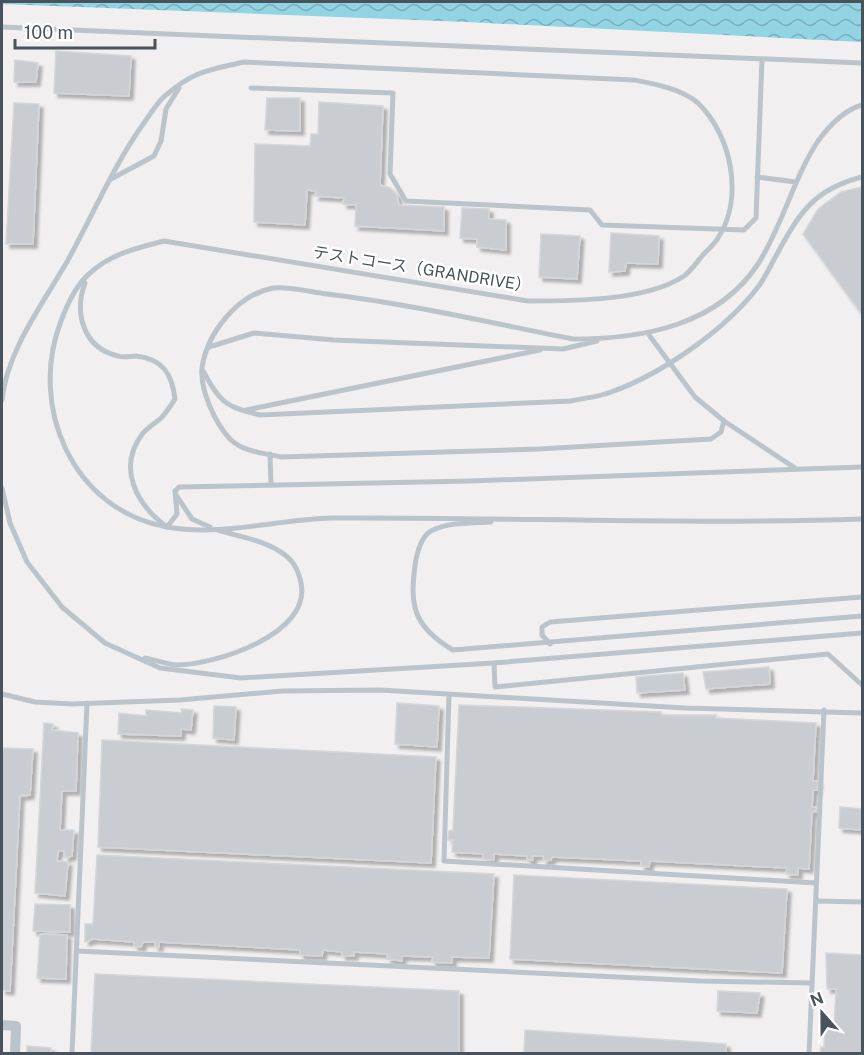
<svg xmlns="http://www.w3.org/2000/svg" width="864" height="1055" viewBox="0 0 864 1055" font-family="'Public Sans','Noto Sans JP',sans-serif">
  <style>
    .water { fill: url(#water-waves) }
    .building { fill: #c9ccd1; stroke: #d4d6da; stroke-width: 1.5; filter: url(#shadow) }
    .lines { fill: none; stroke-linecap: round; stroke-linejoin: round }
    .service { stroke: #bcc4cb; stroke-width: 5 }
    .minor { stroke: #bcc4cb; stroke-width: 10 }
    .labels { text-anchor: middle; dominant-baseline: central; stroke-width: 5; stroke-linejoin: round; paint-order: stroke }
    .street-label { font-size: 16px; fill: #49535b; stroke: #fff }
  </style>
  <defs>
    <pattern id="water-waves" width="16" height="10" patternUnits="userSpaceOnUse" patternTransform="scale(1.5)"><rect width="16" height="10" fill="#92d4e4"/><path d="M0 5q4-4 8 0t8 0" fill="none" stroke="#79afbc"/></pattern>
    <filter id="shadow"><feDropShadow dx="4" dy="4" stdDeviation="1.5" flood-color="#0004"/></filter>
  </defs>
  <rect width="100%" height="100%" fill="#f1efef"/>
  <polygon class="water" points="2,2 862,2 862,42 467,22 2,4"/>
  <g class="building">
    <polygon points="56,51 131,56 129,96 54,93"/>
    <polygon points="15,60 38,63 36,82 14,82"/>
    <polygon points="267,98 300,98 300,131 265,130"/>
    <polygon points="319,102 383,106 380,185 390,188 397,195 399,205 444,207 444,231 355,226 356,205 343,204 344,198 315,196 316,191 307,190 305,225 254,222 255,144 310,146 311,134 318,134"/>
    <polygon points="14,103 39,104 33,244 6,244"/>
    <polygon points="862,187 862,315 803,234 818,209 841,192"/>
    <polygon points="462,208 489,209 489,219 506,220 506,250 477,247 477,239 460,238"/>
    <polygon points="611,233 659,236 658,264 626,263 625,271 609,272"/>
    <polygon points="541,234 580,236 577,279 539,277"/>
    <polygon points="769,667 770,684 706,689 703,672"/>
    <polygon points="683,673 685,690 637,693 636,677"/>
    <polygon points="397,703 439,706 437,747 395,744"/>
    <polygon points="459,705 661,712 661,715 716,715 716,718 816,723 813,781 818,781 817,790 813,790 812,807 816,807 816,812 812,812 809,869 798,868 798,875 786,874 787,868 650,861 649,867 641,866 641,861 552,857 551,860 543,861 544,856 532,856 533,860 527,860 527,856 494,854 494,860 483,859 483,854 452,852 453,840 448,840 449,831 453,830"/>
    <polygon points="214,706 236,707 234,740 213,738"/>
    <polygon points="181,709 193,710 191,730 181,729 181,736 118,734 119,713 146,716 146,710 182,713"/>
    <polygon points="44,723 53,724 52,730 78,733 76,791 62,791 60,830 74,830 72,856 65,858 64,851 58,851 57,861 68,862 65,896 35,893"/>
    <polygon points="102,740 436,757 431,863 98,847"/>
    <polygon points="2,748 33,749 30,795 20,796 10,991 2,990"/>
    <polygon points="840,807 862,809 862,830 839,828"/>
    <polygon points="97,855 494,874 489,958 452,957 452,963 432,962 433,957 402,956 402,961 387,959 388,954 354,952 354,956 342,956 342,952 323,950 322,956 300,955 300,950 159,942 159,947 155,947 155,942 143,942 141,947 134,946 134,942 93,939 85,942 85,924 93,924"/>
    <polygon points="514,875 787,889 782,973 510,959"/>
    <polygon points="35,904 70,905 70,932 33,931"/>
    <polygon points="40,934 67,935 66,979 37,978"/>
    <polygon points="826,953 862,955 862,1054 820,1054 821,1047 824,1047 825,1027 834,1026 836,989 827,989"/>
    <polygon points="95,974 459,991 459,1054 91,1054"/>
    <polygon points="718,991 760,993 757,1013 717,1011"/>
    <polygon points="525,1030 726,1044 726,1054 524,1054"/>
    <polygon points="27,1046 51,1048 51,1054 27,1054"/>
  </g>
  <g class="lines">
    <g class="service">
      <polyline points="2,27 862,63"/>
      <polyline points="251,88 393,93 390,174 406,201 590,210 602,225 744,230 756,218 762,59"/>
      <polyline points="757,177 796,182"/>
      <polyline points="111,179 154,156 161,141 166,109 179,88"/>
      <path d="M85,283c-11,30 -2,65 33,73 6,2 12,0 18,0 27,3 36,18 39,43 -4,6 -8,13 -14,19 -5,5 -13,9 -18,15 -27,35 -6,72 24,94l10,-13 -2,-23"/>
      <polyline points="649,335 695,397 724,421 795,468"/>
      <polyline points="209,347 254,333 334,340 563,349 597,341"/>
      <path d="M203,371c18,32 21,35 57,44l311,-14c13,-3 28,-4 40,-9 51,-18 114,-62 147,-105 7,-9 12,-21 18,-31 23,-43 38,-67 86,-79"/>
      <path d="M2,400c5,-50 42,-98 66,-140 26,-47 46,-96 78,-140 6,-8 12,-19 20,-25 28,-24 43,-25 78,-33l390,18c21,4 48,9 64,23 34,33 46,95 20,135 -4,7 -11,12 -16,18 -5,6 -11,15 -18,20 -37,25 -112,25 -156,25l-364,-60c-27,7 -54,13 -75,33 -13,11 -22,31 -28,47 -33,85 11,189 106,206 54,10 111,-8 165,-9 177,-1 354,7 530,1"/>
      <polyline points="246,410 540,350"/>
      <path d="M724,421l-3,11 -10,7 -172,10 -258,8c-17,-4 -38,-5 -51,-18 -15,-16 -30,-49 -28,-71 5,-35 35,-73 71,-80 16,-2 38,4 54,6 83,10 164,29 246,45 69,0 144,-13 185,-75 25,-39 35,-85 60,-123 11,-15 26,-31 44,-36"/>
      <polyline points="270,454 271,485"/>
      <polyline points="2,488 10,523 27,562 62,607 105,643 160,668 241,678 494,663 862,633"/>
      <polyline points="175,491 179,487 470,481 862,467"/>
      <polyline points="176,495 192,519 210,527"/>
      <path d="M491,522c-20,1 -42,0 -60,9 -9,5 -13,19 -15,28 -7,45 -4,67 37,91l409,-34"/>
      <polyline points="550,644 542,635 542,627 550,622 862,597"/>
      <path d="M145,658c10,2 21,6 31,7 39,0 136,-31 125,-82 -3,-14 -8,-24 -22,-32 -17,-11 -42,-15 -61,-21"/>
      <polyline points="494,663 495,687 828,654 862,685"/>
      <polyline points="2,694 35,702 72,704 180,700 283,691 380,690 685,708 862,713"/>
      <polyline points="449,695 444,861 816,883"/>
      <polyline points="816,901 862,902"/>
      <polyline points="77,951 701,981 812,983"/>
      <polyline points="72,1054 87,703"/>
      <polyline points="809,1054 824,710"/>
    </g>
    <polyline class="minor" points="2,1025 16,1026 15,1054"/>
  </g>
  <g class="labels">
    <g class="street-label">
      <text transform="translate(422 269) rotate(9)">テストコース（GRANDRIVE）</text>
    </g>
  </g>
  <rect width="864" height="1055" fill="none" stroke="#49535b" stroke-width="6"/>
  <g transform="translate(822 1013) rotate(339)" stroke="#ffffff" stroke-width="4.5" paint-order="stroke">
  <path d="M0-4.5L10 22L0 15L-10 22Z" fill="#49535b"/>
  <text y="-9" font-size="16" font-weight="bold" text-anchor="middle" fill="#49535b">N</text>
  </g>
  <path d="M15 39v9h140v-9" fill="none" stroke="#49535b" stroke-width="3"/>
  <text x="24" y="39" font-size="18" fill="#49535b" stroke="#ffffff" stroke-width="4.5" paint-order="stroke">100 m</text>
</svg>
